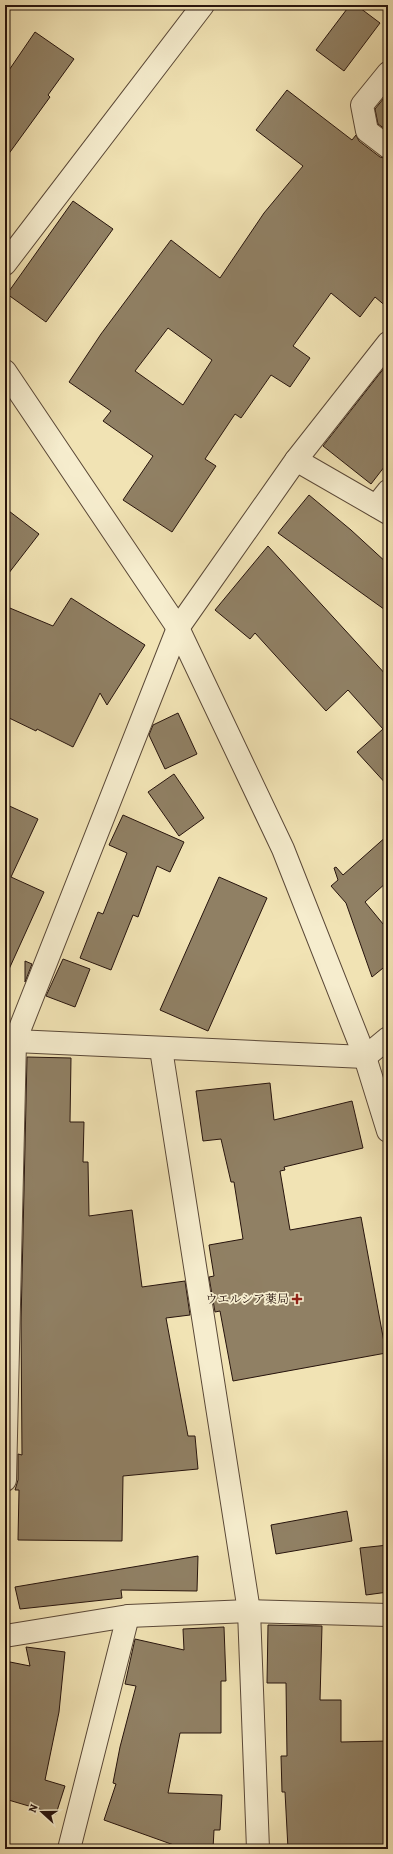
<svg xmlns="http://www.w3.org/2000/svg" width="393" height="1854" viewBox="0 0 393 1854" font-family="Alegreya,'Noto Serif JP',serif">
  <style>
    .building { fill: #908064; stroke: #27140d; fill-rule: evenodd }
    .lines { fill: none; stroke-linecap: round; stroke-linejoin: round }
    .minor-casing { stroke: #5a4837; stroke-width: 24 }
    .minor { stroke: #f6edce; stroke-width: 22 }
    .poi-dot { fill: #8f2418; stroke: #f6edce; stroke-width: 1.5 }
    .labels { text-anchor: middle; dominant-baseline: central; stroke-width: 3.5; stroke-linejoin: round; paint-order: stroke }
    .poi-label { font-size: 12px; fill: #27140d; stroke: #f6edce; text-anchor: end }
  </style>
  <rect width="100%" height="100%" fill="#f1e3b4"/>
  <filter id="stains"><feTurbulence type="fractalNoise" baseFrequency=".005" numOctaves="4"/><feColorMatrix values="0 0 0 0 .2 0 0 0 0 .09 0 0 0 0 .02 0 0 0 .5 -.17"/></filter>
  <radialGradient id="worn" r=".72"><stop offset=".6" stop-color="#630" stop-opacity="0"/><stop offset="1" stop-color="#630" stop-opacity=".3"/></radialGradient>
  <g class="building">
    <polygon points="350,5 356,5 380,23 344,71 316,50"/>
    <polygon points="35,32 74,59 48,95 50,97 5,159 5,76"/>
    <path d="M287,90l65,50 4,-5 3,6 21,16 8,2v149l-13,-11 -15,20 -29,-24 -38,53 17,12 -20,29 -19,-12 -30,43 -6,-4 -30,45 11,7 -44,66 -49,-32 30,-44 -50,-35 8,-10 -42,-29 32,-48 70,-94 49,38 44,-65 39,-47 -47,-36zM168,328l44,32 -29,45 -48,-34z"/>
    <polygon points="388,93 388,131 378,124 375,109"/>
    <polygon points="73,201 113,229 46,322 7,294"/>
    <polygon points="388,363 388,462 371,484 323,446"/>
    <polygon points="309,495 351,530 388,564 388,612 278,533"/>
    <polygon points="5,508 39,534 5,578"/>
    <polygon points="268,546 388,677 388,786 357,752 383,729 348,690 326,711 255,633 250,639 215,610"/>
    <polygon points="71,598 145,645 107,705 100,693 73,747 37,729 36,731 5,716 5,606 53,626"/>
    <polygon points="178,713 197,754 165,769 149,735 153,725"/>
    <polygon points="174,774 204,818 179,836 148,792"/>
    <polygon points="5,804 38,819 11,877 44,892 5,978"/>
    <polygon points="123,815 184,842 170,872 157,866 138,917 133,915 111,970 80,958 98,912 103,914 127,853 109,845"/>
    <polygon points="388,835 388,881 365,902 388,930 388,964 372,977 346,903 331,886 338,880 334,868 336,867 343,875"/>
    <polygon points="219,877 267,898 208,1031 160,1010"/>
    <polygon points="63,959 90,969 75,1007 46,996"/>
    <polygon points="25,961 32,964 25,982"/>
    <polygon points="27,1057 71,1058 70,1122 84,1122 83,1162 88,1162 89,1216 132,1210 142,1287 185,1281 190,1315 166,1318 188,1436 195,1436 198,1469 123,1476 122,1541 18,1540 19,1490 15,1490 18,1480 18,1454 22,1455 21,1322"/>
    <polygon points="270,1083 274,1120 352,1101 363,1148 284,1167 285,1170 280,1171 290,1230 361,1217 386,1353 233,1381 220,1311 215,1312 209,1277 214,1276 209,1245 243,1239 234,1182 231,1182 221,1139 203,1141 196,1091"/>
    <polygon points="347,1511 352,1541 276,1554 271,1525"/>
    <polygon points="388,1545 388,1592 366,1595 360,1548"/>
    <polygon points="198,1556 197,1591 121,1590 122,1598 20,1609 15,1587"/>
    <polygon points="268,1625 322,1626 320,1700 341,1700 341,1742 388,1741 388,1849 288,1849 285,1792 282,1792 281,1756 287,1756 286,1683 267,1683"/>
    <polygon points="224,1627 226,1681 221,1681 221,1733 180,1733 168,1793 222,1795 220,1830 214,1830 213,1849 185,1849 104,1820 116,1784 113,1783 120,1747 136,1686 125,1684 135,1639 184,1650 183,1629"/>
    <polygon points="26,1647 65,1652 59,1712 45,1780 65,1786 56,1814 5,1799 5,1661 30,1666"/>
  </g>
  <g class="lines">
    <defs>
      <g id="minor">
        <polyline points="388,73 362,105 367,131 388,147"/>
        <polyline points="5,264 203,5"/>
        <polyline points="5,371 178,628 283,849 365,1057 388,1131"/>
        <polyline points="296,460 388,513"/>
        <polyline points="376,506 388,491"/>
        <polyline points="5,1036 15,1041 365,1057 388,1038"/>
        <polyline points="161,1049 249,1611 258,1849"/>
        <polyline points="5,1480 15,1041 178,628 296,460 388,343"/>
        <polyline points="5,1636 128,1616 249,1611 388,1615"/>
        <polyline points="69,1849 128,1616"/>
      </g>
    </defs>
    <use href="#minor" class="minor-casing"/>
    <use href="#minor" class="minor"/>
  </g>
  <path class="poi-dot" d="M295 1293h4v4h4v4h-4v4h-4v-4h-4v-4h4z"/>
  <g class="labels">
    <g class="poi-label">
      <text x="289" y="1299">ウエルシア薬局</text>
    </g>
  </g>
  <rect width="393" height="1854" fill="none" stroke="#f1e3b4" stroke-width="20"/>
  <rect x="6" y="6" width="381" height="1842" fill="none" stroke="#27140d" stroke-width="2"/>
  <rect x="10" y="10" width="373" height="1834" fill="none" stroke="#27140d"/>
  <g transform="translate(42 1812) rotate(291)" stroke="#f6edce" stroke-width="3" paint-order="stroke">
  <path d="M0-3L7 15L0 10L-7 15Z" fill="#27140d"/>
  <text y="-6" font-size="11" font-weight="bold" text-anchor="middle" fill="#27140d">N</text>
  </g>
  <rect width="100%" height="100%" filter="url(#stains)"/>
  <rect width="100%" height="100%" fill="url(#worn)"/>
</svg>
